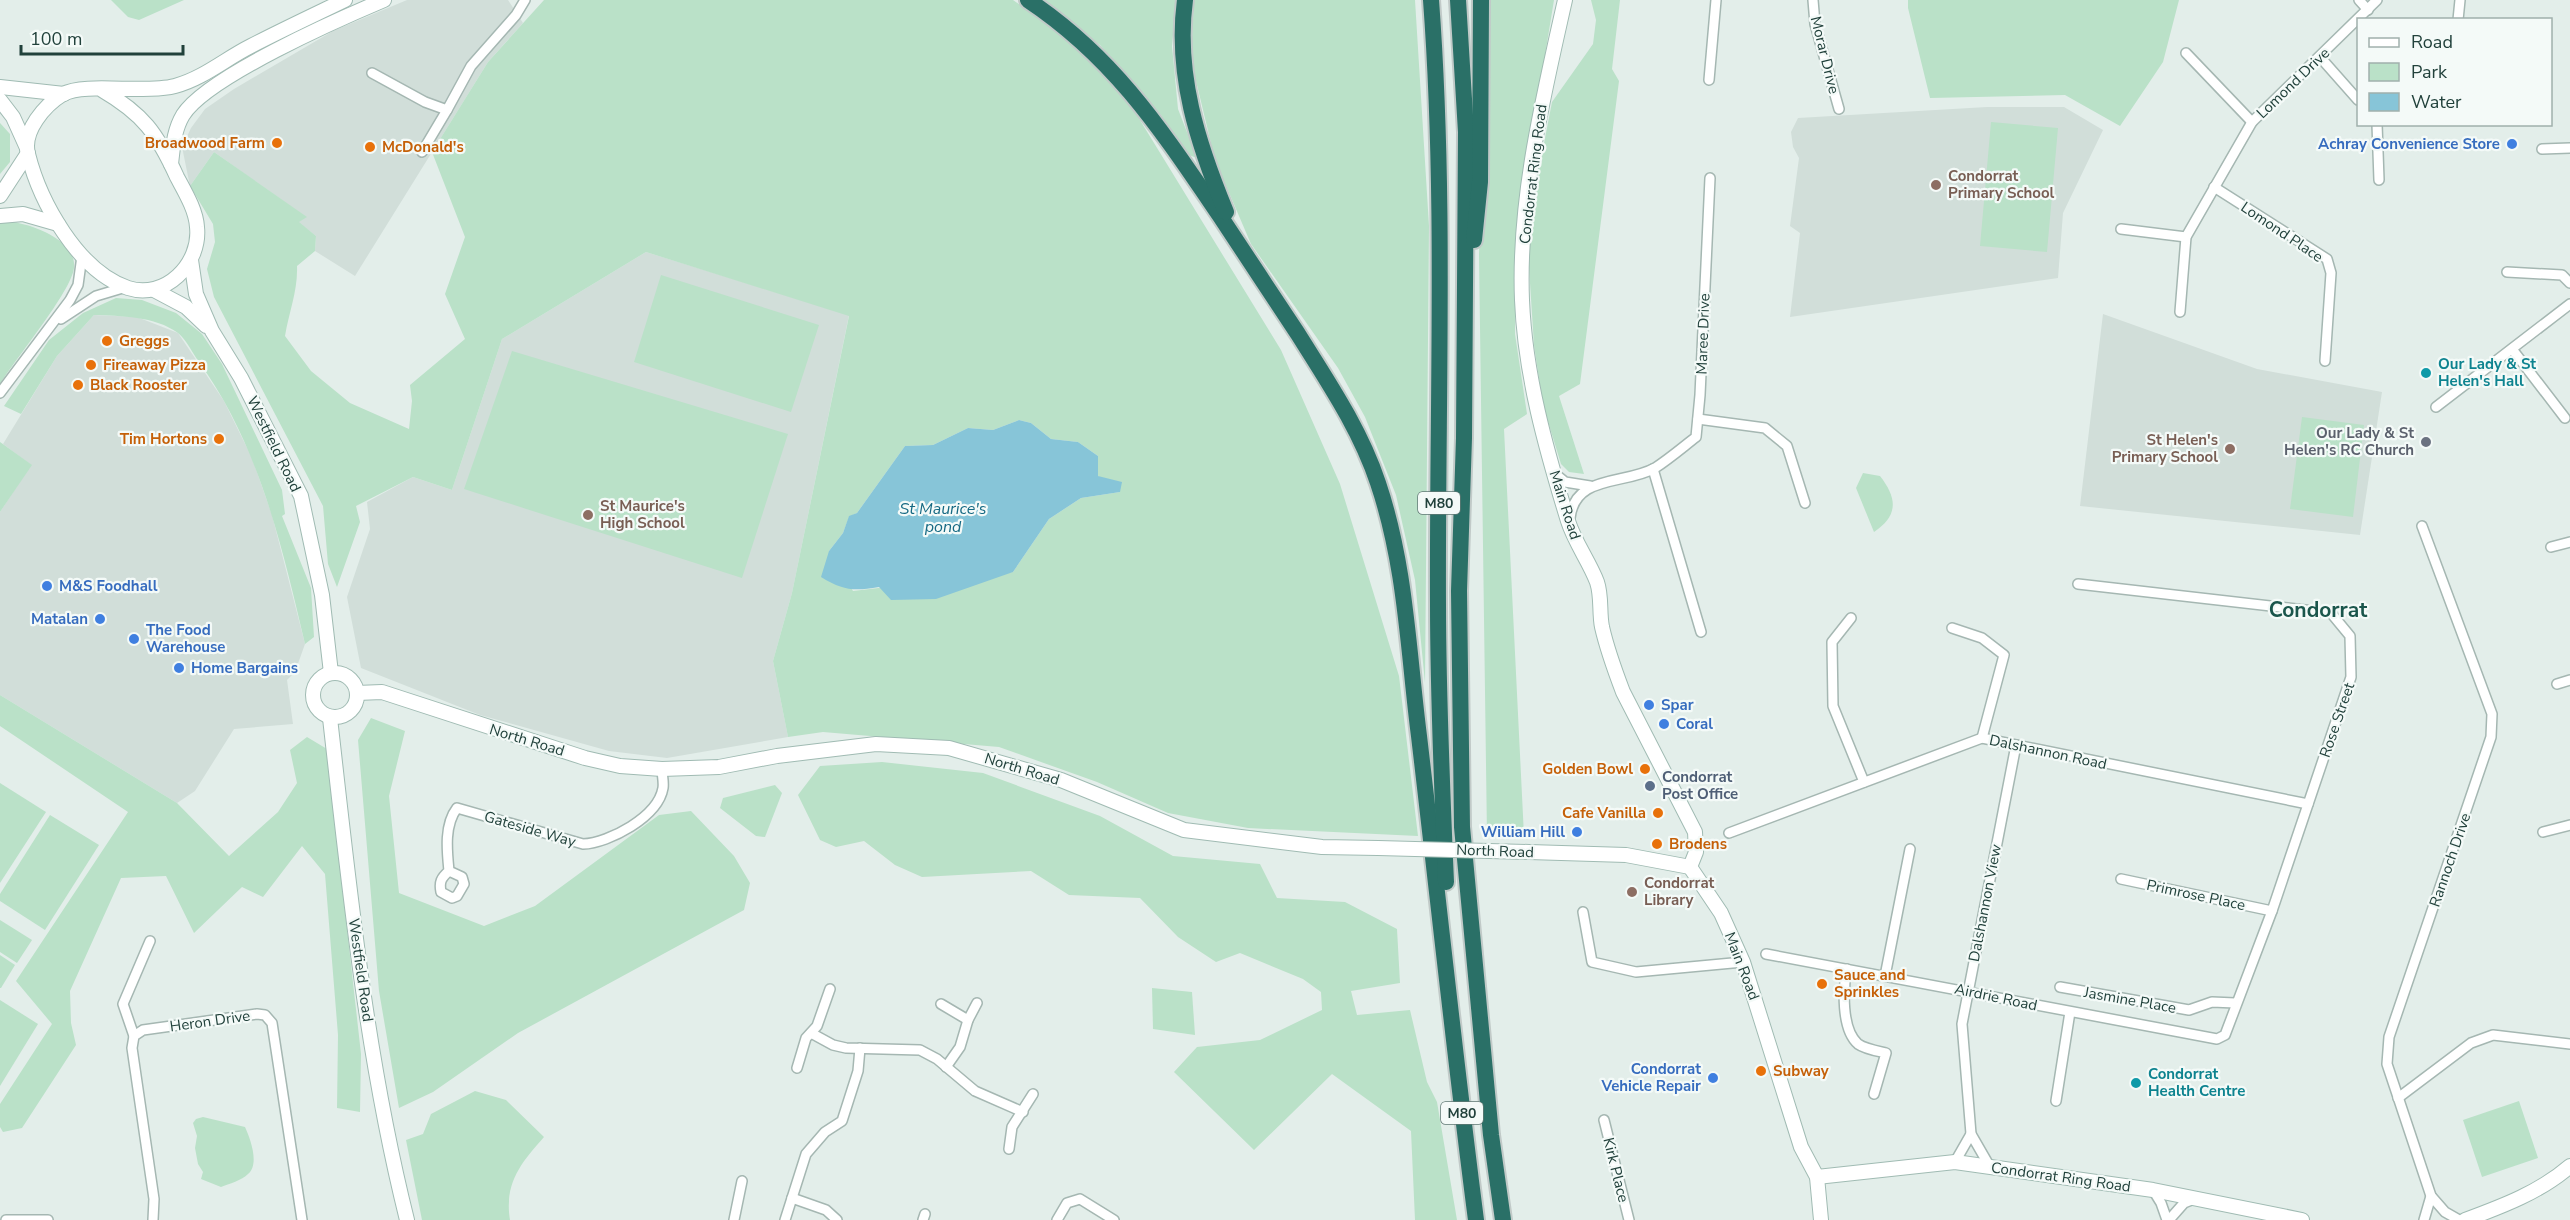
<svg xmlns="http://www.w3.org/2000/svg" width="2570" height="1220" viewBox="0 0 2570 1220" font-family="'Nunito Sans',sans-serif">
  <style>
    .built { fill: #d1ded9 }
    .green { fill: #bae1c8; fill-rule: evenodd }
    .water { fill: #87c5d8 }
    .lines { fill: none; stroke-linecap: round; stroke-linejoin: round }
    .street-casing { stroke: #a5b7b2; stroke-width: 12 }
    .secondary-casing { stroke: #a0bbb3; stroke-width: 16 }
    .highway-casing { stroke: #c1cac8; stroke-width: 20 }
    .street { stroke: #fff; stroke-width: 9 }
    .secondary { stroke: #fff; stroke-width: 14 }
    .highway { stroke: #2a7067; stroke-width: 16 }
    .secondary-bridge-casing { stroke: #a0bbb3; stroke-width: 16; stroke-linecap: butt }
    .secondary-bridge { stroke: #fff; stroke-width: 14 }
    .food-dot { fill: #e8710a; stroke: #f4faf8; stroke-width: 2 }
    .shop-dot { fill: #3f7fe0; stroke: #f4faf8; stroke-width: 2 }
    .education-dot { fill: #8d6e63; stroke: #f4faf8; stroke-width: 2 }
    .culture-dot { fill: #0f9aa8; stroke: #f4faf8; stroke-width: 2 }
    .worship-dot { fill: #6b7280; stroke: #f4faf8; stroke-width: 2 }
    .service-dot { fill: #5c6f8a; stroke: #f4faf8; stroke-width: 2 }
    .labels { text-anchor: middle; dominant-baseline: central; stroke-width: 4.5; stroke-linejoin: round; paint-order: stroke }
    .shield { fill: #f4faf8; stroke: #607874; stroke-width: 1.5 }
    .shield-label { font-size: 14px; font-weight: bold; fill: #21413b }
    .street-label { font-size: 15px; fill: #21413b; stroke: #f4faf8 }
    .food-label { font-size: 15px; font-weight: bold; fill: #c56008; stroke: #f4faf8; text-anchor: start }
    .shop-label { font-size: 15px; font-weight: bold; fill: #366cbe; stroke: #f4faf8; text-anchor: start }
    .education-label { font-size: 15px; font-weight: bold; fill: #785e54; stroke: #f4faf8; text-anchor: start }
    .culture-label { font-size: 15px; font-weight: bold; fill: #0d838f; stroke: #f4faf8; text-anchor: start }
    .worship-label { font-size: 15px; font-weight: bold; fill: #5b616d; stroke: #f4faf8; text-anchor: end }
    .service-label { font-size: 15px; font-weight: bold; fill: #4e5e75; stroke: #f4faf8; text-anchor: start }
    .water-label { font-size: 16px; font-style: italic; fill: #156983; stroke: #f4faf8 }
    .district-label { font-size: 21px; font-weight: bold; fill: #1b564c; stroke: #f4faf8 }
  </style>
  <rect width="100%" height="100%" fill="#e3eeea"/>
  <g class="built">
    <polygon points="407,0 508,0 523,23 488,62 355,276 315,251 316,236 298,222 306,217 214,152 190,186 182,147 191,128 205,109 234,89 333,31"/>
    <polygon points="1987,107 2064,107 2103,130 2063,213 2058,278 1790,317 1800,233 1790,226 1799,158 1793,147 1791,132 1798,118"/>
    <polygon points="646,252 849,315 792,593 773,661 788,737 667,758 609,751 480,715 361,668 347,597 370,529 367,502 413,477 452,490 502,339"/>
    <polygon points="2103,314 2257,369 2382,392 2360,535 2080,506"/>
    <polygon points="94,315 137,317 178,333 224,401 252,458 272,515 305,644 295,672 287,680 293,724 234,729 195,791 177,803 0,695 0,512 31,465 3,444 57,356"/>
  </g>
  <g class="green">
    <polygon points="111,0 184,0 139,20 128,17"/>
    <path d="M544,0h469l61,42 61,70 146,238 59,134 59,192 19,160 -170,-8 -80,-15 -71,-31 -98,-35 -176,-15 -35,5 -15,-76 19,-68 57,-277 -203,-64 -144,87 -50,151 -39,-13 -57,29 4,16 -23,65 -9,-23 -5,-58 -109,-209 -7,-28 8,-27 -2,-18 -23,-38 24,-34 93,65 -8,5 17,14 -1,15 -18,15c1,24 -8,46 -12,70l26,35 39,32 59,26 3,-28 -2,-16 55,-46 -20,-45 20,-57 -33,-85 56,-90zM1019,420l12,3 20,16 27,3 20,14v20l22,16 -39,6 -32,21 -36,53 -160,19 -24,-40 14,-18 6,-16 8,-4 48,-67 28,-1 35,-17 25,2z"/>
    <polygon points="1041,0 1176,0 1172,46 1178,109 1197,158 1186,154 1161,115 1100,45"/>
    <polygon points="1194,0 1415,0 1429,226 1425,683 1415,580 1396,495 1365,417 1338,368 1251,244 1215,160 1191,60"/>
    <polygon points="1485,0 1554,0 1515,239 1515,334 1527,414 1504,429 1524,836 1487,837 1479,254 1484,133"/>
    <polygon points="1591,0 1620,0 1612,69 1619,81 1580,384 1559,396 1584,474 1569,472 1561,464 1543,405 1534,345 1528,252 1534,195 1552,102 1593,44 1596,20"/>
    <polygon points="1908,0 2179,0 2163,62 2120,126 2065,95 1930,98 1908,8"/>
    <polygon points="1991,122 2058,128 2047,252 1980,246"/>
    <polygon points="0,123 10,134 10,162 0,174"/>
    <path d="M13,222c21,3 64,19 61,46 -3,24 -58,90 -74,116v-161z"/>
    <polygon points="661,275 819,325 791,412 634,362"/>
    <path d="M116,298l26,2 34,13 26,21 20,30 60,126 3,24 -3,2 29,72 3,49 -9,7c-23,-98 -46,-199 -106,-282 -6,-8 -13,-23 -21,-29 -23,-17 -58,-17 -84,-18l-37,41 -36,58 -17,-8 45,-66 34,-27z"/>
    <polygon points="512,351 788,434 742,578 464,489"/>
    <polygon points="2302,417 2364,425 2353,517 2290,509"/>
    <polygon points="0,442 32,465 0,512"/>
    <path d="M1863,473l17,3c17,22 19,39 -6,56l-18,-44z"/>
    <polygon points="0,695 177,803 229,856 278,812 297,783 290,750 307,737 327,749 361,1054 360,1112 337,1108 338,1035 325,874 302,846 263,897 242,887 194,933 166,876 121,878 70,991 71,1023 76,1045 22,1128 3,1132 0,1127 0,1104 52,1024 16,981 128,812 0,726"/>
    <polygon points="371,718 405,731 389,796 399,893 484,926 535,906 659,815 691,811 734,856 750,883 744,910 518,1033 433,1092 399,1108 379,991 358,740"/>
    <polygon points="882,762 983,773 1100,816 1173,856 1260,864 1277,898 1345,902 1397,929 1400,983 1351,991 1357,1015 1410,1010 1427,1082 1437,1102 1457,1220 1415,1220 1411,1131 1332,1074 1254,1150 1174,1072 1197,1047 1260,1040 1322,1010 1321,992 1303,979 1240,953 1216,962 1178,937 1140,898 1069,895 1031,871 922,877 895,865 864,841 836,847 820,840 798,795 820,766"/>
    <polygon points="0,783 46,812 0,883"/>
    <polygon points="775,785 782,793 765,837 756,836 720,808 723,798"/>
    <polygon points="50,815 99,845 45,930 0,901 0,894"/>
    <polygon points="0,920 32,940 17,963 0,952"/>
    <polygon points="0,955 15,965 1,988 0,988"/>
    <polygon points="1152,988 1192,992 1195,1035 1153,1029"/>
    <polygon points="0,1000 38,1024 0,1086"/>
    <path d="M475,1091l31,9 38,37c-23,26 -40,46 -34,83h-88l-16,-80 17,-6 8,-20z"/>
    <polygon points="2519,1101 2538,1158 2482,1177 2463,1120"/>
    <path d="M203,1117l42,10c5,11 15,37 3,47 -6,6 -19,10 -27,13l-20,-8 2,-7 -5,-8 -3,-16 2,-12 -4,-13 3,-4z"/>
  </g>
  <path class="water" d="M1019,420l12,3 20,16 27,3 20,14v20l24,6 -2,10 -39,6 -32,21 -36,53 -77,27 -45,1 -12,-13c-25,4 -35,4 -58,-10l8,-26 14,-18 6,-17 8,-3 48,-67 28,-1 35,-17 25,2z"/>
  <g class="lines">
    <defs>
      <g id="street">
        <polyline points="1813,0 1815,24 1839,109"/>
        <polyline points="2359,0 2368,10"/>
        <polyline points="2458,20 2460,0"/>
        <polyline points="2186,53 2252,122"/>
        <polyline points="2320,57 2358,100"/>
        <polyline points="372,73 425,102 447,110 471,66 516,15 525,0"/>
        <polyline points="1709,80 1716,0"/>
        <polyline points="2377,124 2379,180"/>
        <polyline points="2542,149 2570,148"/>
        <polyline points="422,152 447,110"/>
        <polyline points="2214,187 2327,259 2331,273 2325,361"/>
        <polyline points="2121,229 2186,237"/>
        <polyline points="2507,272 2562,275 2570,283"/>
        <polyline points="2180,312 2186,237 2252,122 2377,0"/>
        <polyline points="61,319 96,296 126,287"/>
        <polyline points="2512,349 2565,418"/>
        <polyline points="0,393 70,300 78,285 82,256"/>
        <polyline points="2436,407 2570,304"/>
        <polyline points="1698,419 1765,428 1787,446 1805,503"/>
        <polyline points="1653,469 1701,632"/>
        <polyline points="1554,473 1565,482 1590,486"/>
        <path d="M1570,518c5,-44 55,-33 85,-50 14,-9 28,-21 41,-31l4,-42 10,-217"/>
        <polyline points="2422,526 2492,714 2491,737 2389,1037 2387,1064 2431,1196 2445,1212 2459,1220"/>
        <polyline points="2551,547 2570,542"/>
        <polyline points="1851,618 1832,642 1833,706 1864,782"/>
        <polyline points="1952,628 1982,638 2004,655 1982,738"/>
        <polyline points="2557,684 2570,680"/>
        <polyline points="2543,832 2570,825"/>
        <polyline points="1729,833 1982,738 2308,804"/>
        <path d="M449,871c-8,7 -10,11 -8,21l11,6 5,-2 7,-12 -2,-7 -13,-6c-2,-20 -5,-46 8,-63l126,36c26,-1 75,-27 80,-56 1,-6 -1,-13 -1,-19"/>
        <polyline points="2121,879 2272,911"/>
        <polyline points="1583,912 1592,962 1636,972 1743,962"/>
        <polyline points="1766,954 2217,1039 2225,1035 2272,911 2351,677 2350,636 2331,613 2078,584"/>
        <path d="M1847,969c-4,19 -6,60 11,75 7,5 19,7 28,9l-12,41"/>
        <polyline points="1885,976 1910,849"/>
        <polyline points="2060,987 2189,1010 2212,1002 2235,1003"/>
        <polyline points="941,1004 968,1020"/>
        <polyline points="811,1033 833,1045 846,1048 920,1050 937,1059 975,1091 1023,1112"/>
        <polyline points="134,1036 123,1004 150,941"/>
        <polyline points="946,1067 960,1047 968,1020 977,1003"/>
        <polyline points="797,1068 806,1038 817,1026 830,989"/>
        <polyline points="2398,1098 2471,1043 2493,1035 2570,1044"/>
        <polyline points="2056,1101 2070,1012"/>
        <polyline points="1604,1120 1629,1220"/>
        <polyline points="1009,1149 1012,1127 1033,1094"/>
        <polyline points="1955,1162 1971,1134"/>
        <polyline points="1990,1167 1971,1134 1962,1024 2016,745"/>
        <polyline points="2153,1190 2161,1203 2167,1220"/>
        <polyline points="792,1198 826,1210 837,1220"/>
        <polyline points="6,1220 48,1220"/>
        <polyline points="153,1220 154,1199 132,1048 134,1036 143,1030 257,1014 265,1015 272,1023 302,1220"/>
        <polyline points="734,1220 742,1181"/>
        <polyline points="785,1220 806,1154 825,1132 842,1121 858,1071 860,1048"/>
        <polyline points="923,1220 925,1214"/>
        <polyline points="1057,1220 1067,1203 1080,1199 1114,1220"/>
        <polyline points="2169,1220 2184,1203 2194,1199"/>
        <polyline points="2424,1220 2431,1196"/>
      </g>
      <g id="secondary">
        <path d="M1565,0c-22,98 -47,199 -43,300 3,75 24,149 46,221 7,22 21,40 29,61 5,15 2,30 5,45 5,22 13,44 21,65l72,140 1,20 -6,15"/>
        <polyline points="0,87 64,94"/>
        <path d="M102,90c41,24 55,43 75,87 8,15 19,33 20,50 4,37 -32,73 -69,61 -50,-17 -88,-86 -100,-134 -6,-23 17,-49 35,-60 22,-12 82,0 112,-8 29,-8 50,-27 76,-40 31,-16 63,-31 94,-46"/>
        <polyline points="0,100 13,117 27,148"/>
        <path d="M171,164c2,-17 3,-34 12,-49 24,-38 156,-96 201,-115"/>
        <polyline points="0,196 28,153"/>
        <polyline points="0,216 23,214 58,224"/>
        <polyline points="191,260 196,294 212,331 241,378 301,496 322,595 331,673"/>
        <polyline points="154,290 186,307 206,326"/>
        <circle cx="335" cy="695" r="22"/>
        <polyline points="357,693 382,692 585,758 620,766 662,769 719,767 777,756 876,744 949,748 1061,780 1184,830 1322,847 1378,848"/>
        <path d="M330,718c19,168 36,338 77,502"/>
        <polyline points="1529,852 1626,855 1690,867"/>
        <polyline points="1690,867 1721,913 1743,962 1801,1147 1817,1177 1821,1220"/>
        <polyline points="1817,1177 1955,1162 2153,1190 2302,1220"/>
        <path d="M2465,1220c38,-14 75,-28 105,-54"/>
      </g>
      <g id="highway">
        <path d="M1028,0c87,58 134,131 192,216 26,39 52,79 78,118 30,48 62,95 80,149 28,83 30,167 41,253 19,161 36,323 57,484"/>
        <path d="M1185,0c-10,74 13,144 41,212"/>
        <path d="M1431,0c15,201 6,403 7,604 0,93 4,185 8,278"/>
        <polyline points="1458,0 1466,132 1464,438 1459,591 1462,827 1491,1135 1503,1220"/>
        <polyline points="1474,240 1480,182 1481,0"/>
      </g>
    </defs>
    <use href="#street" class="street-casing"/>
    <use href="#secondary" class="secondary-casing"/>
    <use href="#highway" class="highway-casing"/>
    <use href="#street" class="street"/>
    <use href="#secondary" class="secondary"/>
    <use href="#highway" class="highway"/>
    <defs>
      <polyline id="secondary-bridge" points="1378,848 1529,852"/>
    </defs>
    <use href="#secondary-bridge" class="secondary-bridge-casing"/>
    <use href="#secondary-bridge" class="secondary-bridge"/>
  </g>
  <g class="food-dot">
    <circle cx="277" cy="143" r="6"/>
    <circle cx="370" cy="147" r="6"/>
    <circle cx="107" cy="341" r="6"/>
    <circle cx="91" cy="365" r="6"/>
    <circle cx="78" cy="385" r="6"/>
    <circle cx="219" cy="439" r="6"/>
    <circle cx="1645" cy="769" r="6"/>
    <circle cx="1658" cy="813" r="6"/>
    <circle cx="1657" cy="844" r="6"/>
    <circle cx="1822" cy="984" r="6"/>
    <circle cx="1761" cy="1071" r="6"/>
  </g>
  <g class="shop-dot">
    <circle cx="2512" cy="144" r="6"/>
    <circle cx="47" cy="586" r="6"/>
    <circle cx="100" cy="619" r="6"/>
    <circle cx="134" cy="639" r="6"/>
    <circle cx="179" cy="668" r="6"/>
    <circle cx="1649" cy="705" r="6"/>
    <circle cx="1664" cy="724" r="6"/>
    <circle cx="1577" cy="832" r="6"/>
    <circle cx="1713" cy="1078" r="6"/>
  </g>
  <g class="education-dot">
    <circle cx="1936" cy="185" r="6"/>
    <circle cx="2230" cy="449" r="6"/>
    <circle cx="588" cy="515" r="6"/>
    <circle cx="1632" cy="892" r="6"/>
  </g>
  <g class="culture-dot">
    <circle cx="2426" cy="373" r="6"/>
    <circle cx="2136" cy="1083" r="6"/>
  </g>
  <circle class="worship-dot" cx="2426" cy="442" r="6"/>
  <circle class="service-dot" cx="1650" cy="786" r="6"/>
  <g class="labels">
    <g class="shield">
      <rect x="1418" y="492" width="42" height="22" rx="4.5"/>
      <rect x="1441" y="1102" width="42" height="22" rx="4.5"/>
    </g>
    <g class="shield-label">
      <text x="1439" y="503">M80</text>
      <text x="1462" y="1113">M80</text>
    </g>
    <g class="street-label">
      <text transform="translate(1825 55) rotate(76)">Morar Drive</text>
      <text transform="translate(2293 83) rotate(-44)">Lomond Drive</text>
      <text transform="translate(1533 174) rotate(-83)">Condorrat Ring Road</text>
      <text transform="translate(2282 232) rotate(34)">Lomond Place</text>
      <text transform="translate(1703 334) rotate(-88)">Maree Drive</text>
      <text transform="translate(274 444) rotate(64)">Westfield Road</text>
      <text transform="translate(1565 505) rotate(72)">Main Road</text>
      <text transform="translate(2337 720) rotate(-71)">Rose Street</text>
      <text transform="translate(527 740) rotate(17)">North Road</text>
      <text transform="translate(2048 752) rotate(12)">Dalshannon Road</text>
      <text transform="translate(1022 769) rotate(17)">North Road</text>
      <text transform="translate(530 829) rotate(16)">Gateside Way</text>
      <text transform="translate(1495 851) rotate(2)">North Road</text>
      <text transform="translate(2450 860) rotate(-71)">Rannoch Drive</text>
      <text transform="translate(2196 895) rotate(12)">Primrose Place</text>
      <text transform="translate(1985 903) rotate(-79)">Dalshannon View</text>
      <text transform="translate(1742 966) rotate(69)">Main Road</text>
      <text transform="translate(361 970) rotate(82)">Westfield Road</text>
      <text transform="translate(1996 997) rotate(12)">Airdrie Road</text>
      <text transform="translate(2130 1000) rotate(10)">Jasmine Place</text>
      <text transform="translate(210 1021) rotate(-8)">Heron Drive</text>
      <text transform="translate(1616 1170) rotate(76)">Kirk Place</text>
      <text transform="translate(2061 1177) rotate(8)">Condorrat Ring Road</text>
    </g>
    <g class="food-label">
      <text x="265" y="143" text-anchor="end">Broadwood Farm</text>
      <text x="382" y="147">McDonald's</text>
      <text x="119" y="341">Greggs</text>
      <text x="103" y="365">Fireaway Pizza</text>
      <text x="90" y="385">Black Rooster</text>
      <text x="207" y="439" text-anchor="end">Tim Hortons</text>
      <text x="1633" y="769" text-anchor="end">Golden Bowl</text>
      <text x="1646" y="813" text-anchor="end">Cafe Vanilla</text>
      <text x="1669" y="844">Brodens</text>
      <text x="1834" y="975">Sauce and<tspan x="1834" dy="17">Sprinkles</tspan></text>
      <text x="1773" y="1071">Subway</text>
    </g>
    <g class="shop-label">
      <text x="2500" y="144" text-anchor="end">Achray Convenience Store</text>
      <text x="59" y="586">M&amp;S Foodhall</text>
      <text x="88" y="619" text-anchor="end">Matalan</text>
      <text x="146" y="630">The Food<tspan x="146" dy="17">Warehouse</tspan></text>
      <text x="191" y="668">Home Bargains</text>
      <text x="1661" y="705">Spar</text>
      <text x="1676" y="724">Coral</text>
      <text x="1565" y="832" text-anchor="end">William Hill</text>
      <text x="1701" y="1069" text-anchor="end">Condorrat<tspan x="1701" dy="17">Vehicle Repair</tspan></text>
    </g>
    <g class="education-label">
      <text x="1948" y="176">Condorrat<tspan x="1948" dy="17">Primary School</tspan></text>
      <text x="2218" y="440" text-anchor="end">St Helen's<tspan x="2218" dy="17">Primary School</tspan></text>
      <text x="600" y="506">St Maurice's<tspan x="600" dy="17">High School</tspan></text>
      <text x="1644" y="883">Condorrat<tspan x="1644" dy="17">Library</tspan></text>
    </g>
    <g class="culture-label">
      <text x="2438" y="364">Our Lady &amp; St<tspan x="2438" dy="17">Helen's Hall</tspan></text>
      <text x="2148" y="1074">Condorrat<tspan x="2148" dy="17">Health Centre</tspan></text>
    </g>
    <g class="worship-label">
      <text x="2414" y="433">Our Lady &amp; St<tspan x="2414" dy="17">Helen's RC Church</tspan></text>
    </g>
    <g class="service-label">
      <text x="1662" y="777">Condorrat<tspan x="1662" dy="17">Post Office</tspan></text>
    </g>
    <g class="water-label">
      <text x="943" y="509">St Maurice's<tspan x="943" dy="18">pond</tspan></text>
    </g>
    <g class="district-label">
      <text x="2318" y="610">Condorrat</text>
    </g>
  </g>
  <rect x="2357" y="18" width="195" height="108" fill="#f4faf8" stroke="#a0b0ac" stroke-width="1.5"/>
  <rect x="2369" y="38" width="30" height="9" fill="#ffffff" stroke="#a0b0ac" stroke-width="1.5"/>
  <text x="2411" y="48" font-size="18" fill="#21413b">Road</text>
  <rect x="2369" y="63" width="30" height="18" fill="#bae1c8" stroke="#a0b0ac" stroke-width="1.5"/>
  <text x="2411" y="78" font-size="18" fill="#21413b">Park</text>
  <rect x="2369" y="93" width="30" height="18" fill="#87c5d8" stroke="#a0b0ac" stroke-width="1.5"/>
  <text x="2411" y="108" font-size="18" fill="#21413b">Water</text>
  <path d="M21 45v9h162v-9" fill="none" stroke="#21413b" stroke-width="3"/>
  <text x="30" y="45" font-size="18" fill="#21413b" stroke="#f4faf8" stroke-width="4.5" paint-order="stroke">100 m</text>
</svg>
